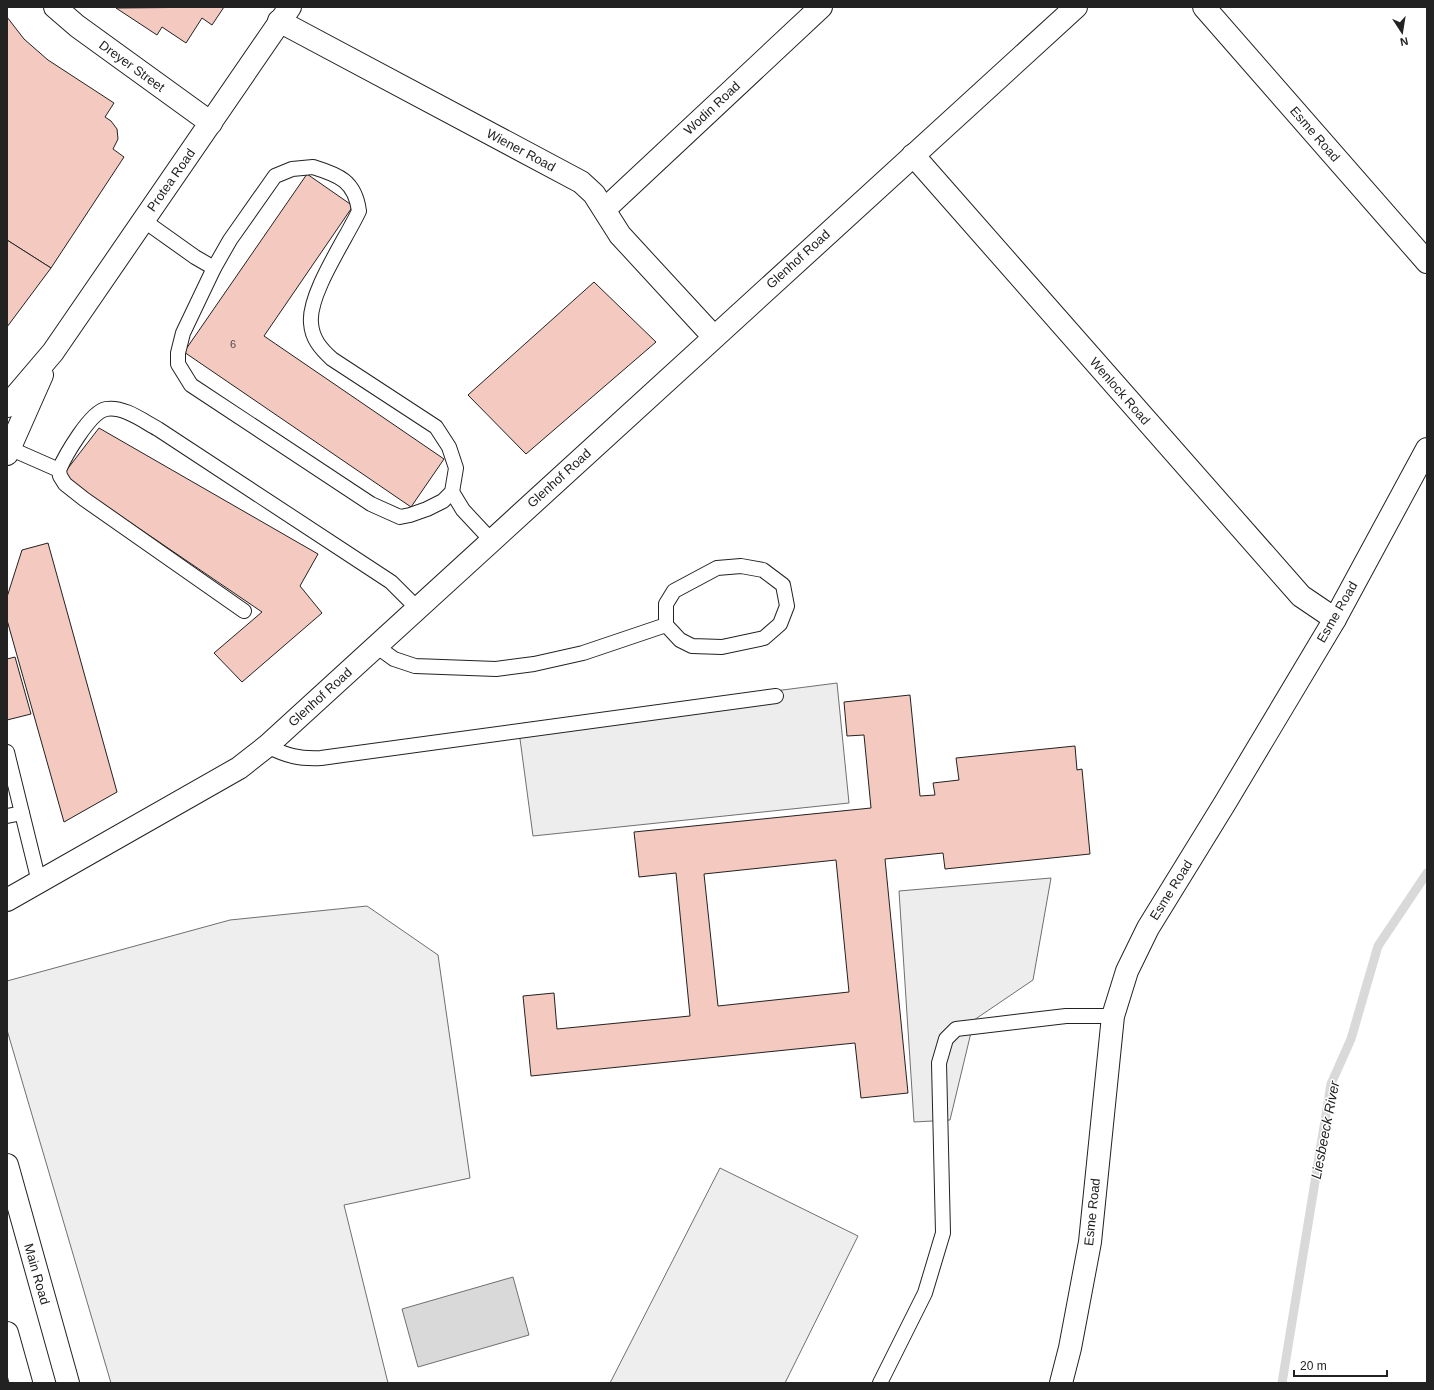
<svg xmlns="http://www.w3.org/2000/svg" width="1434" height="1390" viewBox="0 0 1434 1390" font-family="Helvetica,sans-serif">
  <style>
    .green { fill: #eee; stroke: #6f6f6f }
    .parking { fill: #ededed; stroke: #6f6f6f }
    .water { fill: #d9d9d9; stroke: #6f6f6f }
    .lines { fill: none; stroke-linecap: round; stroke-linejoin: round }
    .stream { stroke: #d9d9d9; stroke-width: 9 }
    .building { fill: #f3c9c0; stroke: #222; fill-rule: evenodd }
    .service-casing { stroke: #222; stroke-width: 16 }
    .minor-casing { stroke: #222; stroke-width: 24 }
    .secondary-casing { stroke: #222; stroke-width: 24 }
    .service { stroke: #fff; stroke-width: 14 }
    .minor { stroke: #fff; stroke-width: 22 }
    .secondary { stroke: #fff; stroke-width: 22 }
    .labels { text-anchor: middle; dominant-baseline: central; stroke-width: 3; stroke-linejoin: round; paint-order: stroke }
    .number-label { font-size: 11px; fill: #564c4a }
    .street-label { font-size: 13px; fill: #222; stroke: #fff }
    .water-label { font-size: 14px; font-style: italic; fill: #222; stroke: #fff }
  </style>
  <rect width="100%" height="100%" fill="#fff"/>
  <g class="green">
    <polygon points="367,906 438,955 470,1178 344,1205 388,1383 111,1383 7,1030 7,981 230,920"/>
    <polygon points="720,1168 858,1236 785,1383 610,1383"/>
  </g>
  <g class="parking">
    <polygon points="837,683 849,803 533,836 518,724"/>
    <polygon points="1051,878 1033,980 974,1020 950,1120 914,1122 899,891"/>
  </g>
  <polygon class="water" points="513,1277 529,1335 418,1367 402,1309"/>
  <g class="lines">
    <polyline class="stream" points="1282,1383 1331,1084 1351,1039 1378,946 1427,873"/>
  </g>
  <g class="building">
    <polygon points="224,7 212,25 202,18 186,43 162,27 157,35 116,8"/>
    <polygon points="7,17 24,39 48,60 114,103 105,117 111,121 117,129 118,139 113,149 124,157 51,268 7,240"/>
    <polygon points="307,174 353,206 264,336 444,459 411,507 184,352"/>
    <polygon points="7,240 51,268 7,327"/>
    <polygon points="594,282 656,342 526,454 468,395"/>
    <polygon points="99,428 318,554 300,586 322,613 242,682 214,653 262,612 62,476"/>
    <polygon points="48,543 117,792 64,822 7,620 7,597 22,550"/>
    <polygon points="15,657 31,714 7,720 7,659"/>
    <path d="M910,695l10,101 15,-1 -2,-12 26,-3 -3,-22 119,-12 2,24 5,-1 8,85 -145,15 -2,-16 -58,6 23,234 -47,5 -6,-55 -324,33 -8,-80 31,-3 3,36 133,-13 -14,-143 -37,4 -5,-45 237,-24 -7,-73 -17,1 -3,-34zM836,860l13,132 -131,14 -14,-132z"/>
  </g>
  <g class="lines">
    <defs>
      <g id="service">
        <path d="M313,167c26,8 42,14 46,44 -13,28 -51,83 -48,112 1,16 10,26 21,36l104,68 13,20 7,21 -4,24 -9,9 -16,8 -17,6 -10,2 -29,-13 -180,-119 -13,-21v-11l5,-20 31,-65 16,-28 45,-64 17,-7z"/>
        <polyline points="143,220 195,257 214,268"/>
        <polyline points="9,448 59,470"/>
        <polyline points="452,492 463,510 491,540"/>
        <polygon points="741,566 763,570 783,585 787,606 780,624 764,638 722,647 692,646 680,640 666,625 666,604 674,591 717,568"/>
        <path d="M244,611l-160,-112 -19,-15 -5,-8 -1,-6c6,-14 31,-58 47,-61 18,-3 37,12 52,20l233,153 26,26"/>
        <polyline points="376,646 394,659 415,666 496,669 534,664 583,653 666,625"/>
        <path d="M267,746c20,10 32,13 54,12l455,-62"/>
        <polyline points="7,752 39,882"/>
        <polyline points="7,816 22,813"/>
        <polyline points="880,1383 925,1293 943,1233 939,1063 946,1039 956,1029 1066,1016 1113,1016"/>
      </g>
      <g id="minor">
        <polyline points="55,7 77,26 211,123"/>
        <polyline points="1204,7 1427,262"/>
        <polyline points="279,21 581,182 594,194 620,235 714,337"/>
        <polyline points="913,155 1301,596 1335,619"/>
        <polyline points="605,209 821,7"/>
        <polyline points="7,900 239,768 267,746 1076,7"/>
        <polyline points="1061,1383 1070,1348 1090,1242 1113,1016 1127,971 1148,928 1225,803 1335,619 1427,449"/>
      </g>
      <g id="secondary">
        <polyline points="7,406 53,352 290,7"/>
        <polyline points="7,454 42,375"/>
        <polyline points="7,1165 68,1383"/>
        <polyline points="7,1333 21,1383"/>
      </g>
    </defs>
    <use href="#service" class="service-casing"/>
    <use href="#minor" class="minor-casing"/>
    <use href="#secondary" class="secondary-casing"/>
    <use href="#service" class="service"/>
    <use href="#minor" class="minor"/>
    <use href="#secondary" class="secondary"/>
  </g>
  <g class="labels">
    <g class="number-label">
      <text x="233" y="344">6</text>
    </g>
    <g class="street-label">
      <text transform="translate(132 66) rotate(36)">Dreyer Street</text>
      <text transform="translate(712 108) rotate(-43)">Wodin Road</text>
      <text transform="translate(1315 134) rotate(49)">Esme Road</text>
      <text transform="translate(521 150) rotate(28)">Wiener Road</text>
      <text transform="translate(171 180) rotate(-55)">Protea Road</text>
      <text transform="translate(798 259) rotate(-42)">Glenhof Road</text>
      <text transform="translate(1120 391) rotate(49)">Wenlock Road</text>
      <text transform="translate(559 478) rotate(-42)">Glenhof Road</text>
      <text transform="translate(1337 612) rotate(-60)">Esme Road</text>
      <text transform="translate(320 697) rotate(-42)">Glenhof Road</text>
      <text transform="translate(1171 890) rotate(-58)">Esme Road</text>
      <text transform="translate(1092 1212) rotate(-84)">Esme Road</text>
      <text transform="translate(37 1274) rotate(74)">Main Road</text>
    </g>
    <g class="water-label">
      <text transform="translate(1325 1130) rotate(-79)">Liesbeeck River</text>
    </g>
  </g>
  <rect width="1434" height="1390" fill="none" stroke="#222222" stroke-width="16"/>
  <g transform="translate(1402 32) rotate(168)" stroke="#ffffff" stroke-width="3" paint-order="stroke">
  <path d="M0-3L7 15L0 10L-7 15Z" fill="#222222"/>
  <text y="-6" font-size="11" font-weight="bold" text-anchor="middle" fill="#222222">N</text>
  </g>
  <path d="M1294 1370v6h93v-6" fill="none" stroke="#222222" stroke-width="2"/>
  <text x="1300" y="1370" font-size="12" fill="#222222" stroke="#ffffff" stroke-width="3" paint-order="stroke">20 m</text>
</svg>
